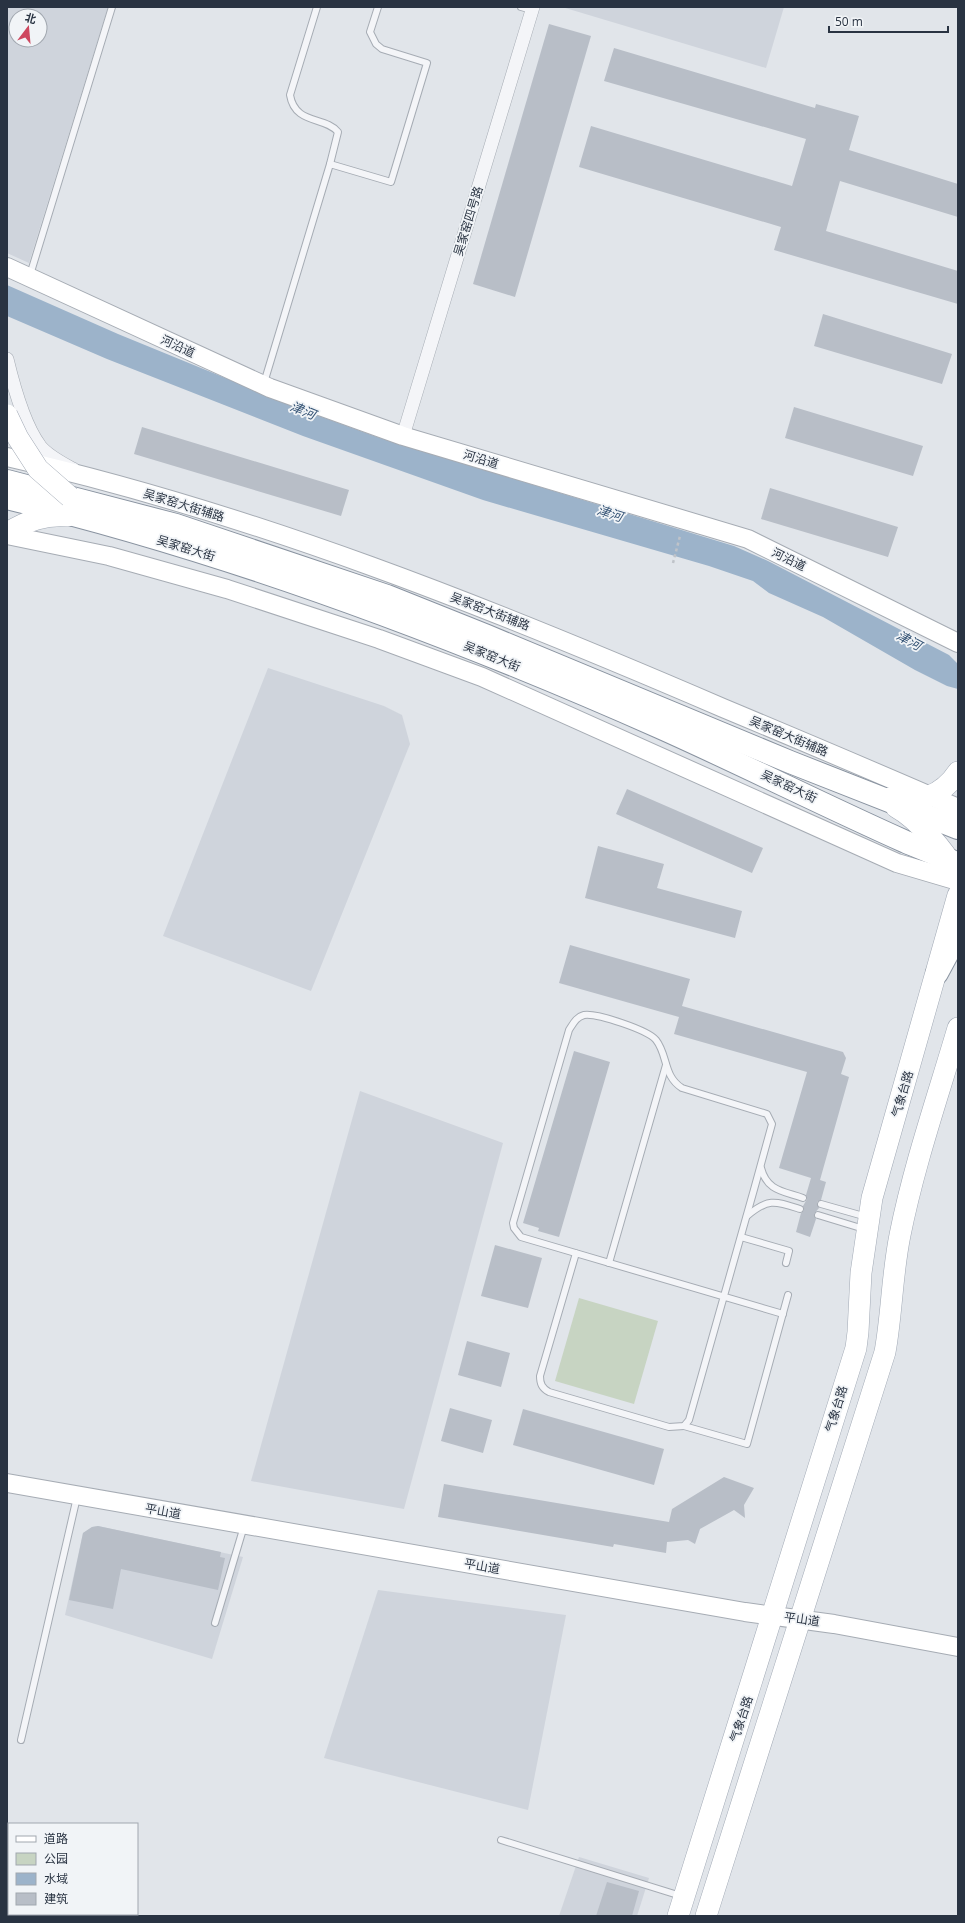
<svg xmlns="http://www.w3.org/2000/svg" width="965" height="1923" viewBox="0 0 965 1923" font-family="'Open Sans','Noto Sans SC',sans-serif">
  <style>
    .built { fill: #cfd4dc; fill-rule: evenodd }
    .green { fill: #c7d4c2 }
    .water { fill: #9cb3ca }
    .building { fill: #b8bec7 }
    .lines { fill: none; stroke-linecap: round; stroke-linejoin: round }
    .lane-casing { stroke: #a6acb4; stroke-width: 8 }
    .street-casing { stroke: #a6acb4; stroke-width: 14 }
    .secondary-casing { stroke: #a6acb4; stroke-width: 20 }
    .primary-casing { stroke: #a1a9b5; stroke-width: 22 }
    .highway-casing { stroke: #8993a0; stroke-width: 24 }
    .path { stroke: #bfc3c9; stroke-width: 2.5; stroke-dasharray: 3 3; stroke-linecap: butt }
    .lane { stroke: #f4f5f8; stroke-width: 6 }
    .street { stroke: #f4f5f8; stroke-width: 13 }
    .secondary { stroke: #fff; stroke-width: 18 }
    .primary { stroke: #fff; stroke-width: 21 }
    .highway { stroke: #fff; stroke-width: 22 }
    .primary-bridge-casing { stroke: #a1a9b5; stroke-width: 22; stroke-linecap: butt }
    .primary-bridge { stroke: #fff; stroke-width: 21 }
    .labels { text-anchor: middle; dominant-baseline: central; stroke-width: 3.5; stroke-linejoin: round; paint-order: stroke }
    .street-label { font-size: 12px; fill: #293342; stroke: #f1f4f7 }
    .water-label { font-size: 13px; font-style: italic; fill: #345375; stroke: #f1f4f7 }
  </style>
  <rect width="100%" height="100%" fill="#e1e5ea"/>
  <g class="built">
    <path d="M7,7h101l-79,256 -22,-10zM16,16h24v24h-24z"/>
    <polygon points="562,7 784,7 766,68"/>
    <polygon points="268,668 384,706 402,715 410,744 311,991 163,936"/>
    <polygon points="360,1091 503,1143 404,1509 251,1481"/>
    <polygon points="98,1526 243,1557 212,1659 65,1615 83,1533 92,1527"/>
    <polygon points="378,1590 566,1615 528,1810 324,1758"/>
    <polygon points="579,1857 649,1878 637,1916 559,1916"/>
  </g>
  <polygon class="green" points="579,1298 658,1321 634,1404 555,1381"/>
  <polygon class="water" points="7,285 118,334 311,413 380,438 734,546 768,561 949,655 958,664 958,689 947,686 915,670 823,617 769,593 753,581 709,566 483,500 303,436 107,359 7,316"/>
  <g class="building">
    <polygon points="549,24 591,36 515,297 473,284"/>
    <polygon points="614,48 815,108 816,104 859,116 849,150 958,184 958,217 840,181 826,231 958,271 958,304 774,250 781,227 579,167 591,126 792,186 806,139 604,81"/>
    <polygon points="823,314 952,354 942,384 814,346"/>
    <polygon points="794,407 923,446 913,476 785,438"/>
    <polygon points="142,427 349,490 341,516 134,454"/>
    <polygon points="770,488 898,527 888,557 761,519"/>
    <polygon points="627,789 763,848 752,873 616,814"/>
    <polygon points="598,846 664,864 657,888 742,911 735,938 585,898"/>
    <polygon points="570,945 690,979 682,1006 843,1052 846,1058 841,1074 849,1077 820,1180 826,1182 821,1200 817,1202 819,1208 814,1214 816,1219 810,1237 796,1232 801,1213 804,1210 803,1206 807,1199 806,1195 811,1178 779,1168 807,1072 674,1034 679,1017 559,983"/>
    <polygon points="574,1051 610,1062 559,1237 538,1231 539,1228 523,1223"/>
    <polygon points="495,1245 542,1258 528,1308 481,1296"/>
    <polygon points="467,1341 510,1353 501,1387 458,1375"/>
    <polygon points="450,1408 492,1420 483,1453 441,1441"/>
    <polygon points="523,1409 664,1449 654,1485 513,1445"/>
    <polygon points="724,1477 754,1488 744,1505 745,1518 734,1510 700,1529 695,1544 688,1540 667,1542 666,1553 614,1544 613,1547 438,1517 444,1484 669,1522 672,1509"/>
    <polygon points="98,1526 221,1552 220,1557 225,1558 218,1590 121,1569 113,1609 69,1600 83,1533 92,1527"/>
    <polygon points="607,1882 639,1891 632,1916 596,1916"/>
  </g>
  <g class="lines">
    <defs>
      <g id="lane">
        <path d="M317,7l-27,88c5,30 35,21 48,37l-8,32"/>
        <polyline points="521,7 532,10"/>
        <polyline points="30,275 112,7"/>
        <polyline points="264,383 330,164 391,182 427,63 382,49 376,44 370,32 378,7"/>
        <path d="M761,1168c6,23 22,23 42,30"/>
        <polyline points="821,1204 867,1217"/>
        <polyline points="818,1215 864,1229"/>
        <path d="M747,1216c21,-18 28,-15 53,-7"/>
        <polyline points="741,1237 789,1251 786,1263"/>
        <path d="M576,1253l-36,123c0,8 2,12 9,16l120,35 15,-1 5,-6c28,-98 56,-197 83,-296l-5,-10 -85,-26c-19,-12 -14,-33 -26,-48 -8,-10 -59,-27 -72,-25 -8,2 -11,9 -15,15l-56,193 1,5 7,9 262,77"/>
        <polyline points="609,1263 666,1065"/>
        <polyline points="684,1426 747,1444 788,1295"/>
        <polyline points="215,1623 244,1526"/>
        <polyline points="21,1740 77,1497"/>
        <polyline points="501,1840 681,1896"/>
      </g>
      <g id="street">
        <path d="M7,359c6,25 18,67 33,87 8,10 22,17 33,23"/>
        <polyline points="403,436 533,7"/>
      </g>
      <g id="secondary">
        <polyline points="7,267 270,388 403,436 748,539 958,643"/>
        <path d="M7,457c247,56 484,151 716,251 79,33 157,66 235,100"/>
        <polyline points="7,535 109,556 227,589 379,639 482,677 897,863 958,881"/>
        <polyline points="7,1483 745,1612 834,1624 958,1647"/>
      </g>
      <g id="primary">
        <path d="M7,533c20,-12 38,-19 61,-17"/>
        <path d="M890,798c26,8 53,-3 68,-26"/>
        <path d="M896,807c22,12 50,45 62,68"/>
        <polyline points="678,1916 856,1348 858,1332 861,1273 872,1198 958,895"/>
        <path d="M706,1916l179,-564c7,-39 7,-78 15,-117 14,-70 38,-139 58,-207"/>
      </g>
      <g id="highway">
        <polyline points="7,481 176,525 387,596 487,636 790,762 958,828"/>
        <path d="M7,498c224,54 442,136 652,229 83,37 164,78 247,115 17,7 35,14 52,22"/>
        <polyline points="937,973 958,934"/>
      </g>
    </defs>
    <use href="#lane" class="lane-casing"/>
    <use href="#street" class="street-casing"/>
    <use href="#secondary" class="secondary-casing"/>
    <use href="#primary" class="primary-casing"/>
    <use href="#highway" class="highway-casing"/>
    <polyline class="path" points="673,563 680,536"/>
    <use href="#lane" class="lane"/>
    <use href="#street" class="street"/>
    <use href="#secondary" class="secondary"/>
    <use href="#primary" class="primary"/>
    <use href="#highway" class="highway"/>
    <defs>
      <polyline id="primary-bridge" points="7,415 18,438 38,469 70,497"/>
    </defs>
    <use href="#primary-bridge" class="primary-bridge-casing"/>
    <use href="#primary-bridge" class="primary-bridge"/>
  </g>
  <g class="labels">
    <g class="street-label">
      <text transform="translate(468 221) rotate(-73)">吴家窑四号路</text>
      <text transform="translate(178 346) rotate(25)">河沿道</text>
      <text transform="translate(481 459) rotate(17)">河沿道</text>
      <text transform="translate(184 505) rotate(17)">吴家窑大街辅路</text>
      <text transform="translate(186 548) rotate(17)">吴家窑大街</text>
      <text transform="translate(789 559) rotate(26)">河沿道</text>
      <text transform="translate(490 611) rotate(21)">吴家窑大街辅路</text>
      <text transform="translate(492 656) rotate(22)">吴家窑大街</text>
      <text transform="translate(789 736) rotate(23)">吴家窑大街辅路</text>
      <text transform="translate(789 786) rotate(25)">吴家窑大街</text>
      <text transform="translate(902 1094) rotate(-74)">气象台路</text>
      <text transform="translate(836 1409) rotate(-73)">气象台路</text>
      <text transform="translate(163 1511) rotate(10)">平山道</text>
      <text transform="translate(482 1566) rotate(10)">平山道</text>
      <text transform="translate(802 1619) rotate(8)">平山道</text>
      <text transform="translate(741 1719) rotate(-72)">气象台路</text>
    </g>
    <g class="water-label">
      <text transform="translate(303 410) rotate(22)">津河</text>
      <text transform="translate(610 513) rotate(18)">津河</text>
      <text transform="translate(909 640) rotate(28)">津河</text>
    </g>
  </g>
  <rect width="965" height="1923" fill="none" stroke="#293342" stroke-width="16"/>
  <rect x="8" y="1823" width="130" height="92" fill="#f1f4f7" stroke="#a1a7af"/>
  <rect x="16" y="1836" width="20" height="6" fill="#ffffff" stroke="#a1a7af"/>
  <text x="44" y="1843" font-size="12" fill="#293342">道路</text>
  <rect x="16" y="1853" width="20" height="12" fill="#c7d4c2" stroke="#a1a7af"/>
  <text x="44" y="1863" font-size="12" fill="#293342">公园</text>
  <rect x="16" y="1873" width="20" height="12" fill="#9cb3ca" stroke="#a1a7af"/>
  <text x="44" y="1883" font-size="12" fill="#293342">水域</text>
  <rect x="16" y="1893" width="20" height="12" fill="#b8bec7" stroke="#a1a7af"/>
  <text x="44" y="1903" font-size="12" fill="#293342">建筑</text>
  <g transform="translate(28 28) rotate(16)"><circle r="19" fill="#f1f4f7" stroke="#a1a7af"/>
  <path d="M0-3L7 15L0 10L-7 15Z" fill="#ce475f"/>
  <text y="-6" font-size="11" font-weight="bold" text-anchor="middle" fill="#293342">北</text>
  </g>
  <path d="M829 26v6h119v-6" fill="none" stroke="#293342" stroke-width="2"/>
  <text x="835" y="26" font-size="12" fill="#293342" stroke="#f1f4f7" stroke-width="3" paint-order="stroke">50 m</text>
</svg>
